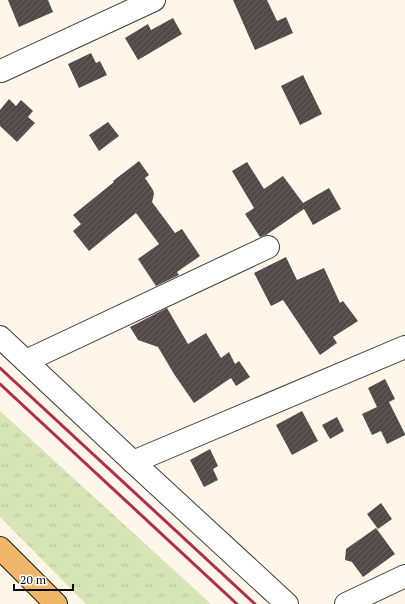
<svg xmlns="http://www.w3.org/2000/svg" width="405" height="604" viewBox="0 0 405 604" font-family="'PT Serif',serif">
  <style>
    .grass { fill: url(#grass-tufts) }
    .building { fill: url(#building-hatch) }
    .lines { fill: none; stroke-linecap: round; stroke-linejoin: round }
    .minor-casing { stroke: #3d3d3d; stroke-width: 24 }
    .major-casing { stroke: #1b1b1b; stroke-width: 24 }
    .minor { stroke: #fff; stroke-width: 22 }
    .major { stroke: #efb568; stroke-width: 22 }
    .rail { stroke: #b02d4c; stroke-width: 3 }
  </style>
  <defs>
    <pattern id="grass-tufts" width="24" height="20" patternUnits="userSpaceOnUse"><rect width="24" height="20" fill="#d7e5b6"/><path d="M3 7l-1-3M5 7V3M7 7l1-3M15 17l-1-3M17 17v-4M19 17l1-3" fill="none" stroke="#b7c39b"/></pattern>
    <pattern id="building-hatch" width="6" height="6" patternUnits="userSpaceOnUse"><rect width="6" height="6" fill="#524a48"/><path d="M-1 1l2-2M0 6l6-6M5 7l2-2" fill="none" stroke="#66605e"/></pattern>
  </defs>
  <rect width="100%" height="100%" fill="#fef6e9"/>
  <polygon class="grass" points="0,411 211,604 86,604 0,517"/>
  <g class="building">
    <polygon points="8,0 48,0 53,12 19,27"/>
    <polygon points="233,0 267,0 277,21 286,17 293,33 255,50"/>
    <polygon points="173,18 182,34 138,60 125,38 148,24 151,30"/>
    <polygon points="91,53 96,63 100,61 107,75 79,88 68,64"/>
    <polygon points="303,75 322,114 300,125 281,86"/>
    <polygon points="9,99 16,106 21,100 33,111 28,117 35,123 17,142 0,126 0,110"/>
    <polygon points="108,122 119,136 99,151 89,135"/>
    <polygon points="139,161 149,175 145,178 153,190 154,194 152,202 175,233 182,229 200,256 177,272 179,275 156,286 138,259 159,244 136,213 89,251 73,231 81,224 73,215 114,182 113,181"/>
    <polygon points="247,162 264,189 283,176 303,203 329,188 341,209 313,225 304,209 266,235 260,237 245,214 254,208 232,171"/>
    <polygon points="286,257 297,280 324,268 340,303 343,301 358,321 333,337 337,343 320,355 283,300 271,306 254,273"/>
    <polygon points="167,308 188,344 206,333 221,358 229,352 235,364 239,361 250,377 236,386 231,378 194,403 174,374 158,347 138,340 130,327"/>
    <polygon points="385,379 395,399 389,402 405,434 405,435 387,444 381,431 372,435 362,414 377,407 368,388"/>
    <polygon points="302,411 318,441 292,455 276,425"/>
    <polygon points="337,417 344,431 330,439 322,425"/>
    <polygon points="210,449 218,466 213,469 218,480 204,487 190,460"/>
    <polygon points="381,503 392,519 378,529 367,514"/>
    <polygon points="376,528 395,554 363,577 352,562 345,560 346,549"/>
  </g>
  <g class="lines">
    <defs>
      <g id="minor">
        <polyline points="1,71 154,0"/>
        <polyline points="0,337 133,462 287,604"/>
        <polyline points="26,361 268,247"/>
        <polyline points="133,462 405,347"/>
        <polyline points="346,604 405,576"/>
      </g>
      <polyline id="major" points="0,548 56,604"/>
    </defs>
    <use href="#minor" class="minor-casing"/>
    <use href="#major" class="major-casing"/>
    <use href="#minor" class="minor"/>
    <use href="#major" class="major"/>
    <g class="rail">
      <polyline points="0,368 255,604"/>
      <polyline points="0,384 237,604"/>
    </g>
  </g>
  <path d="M14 584v6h59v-6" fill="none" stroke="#0a0a0a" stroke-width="2"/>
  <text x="20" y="584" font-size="12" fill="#0a0a0a" stroke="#ffffff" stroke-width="3" paint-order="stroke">20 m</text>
</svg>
